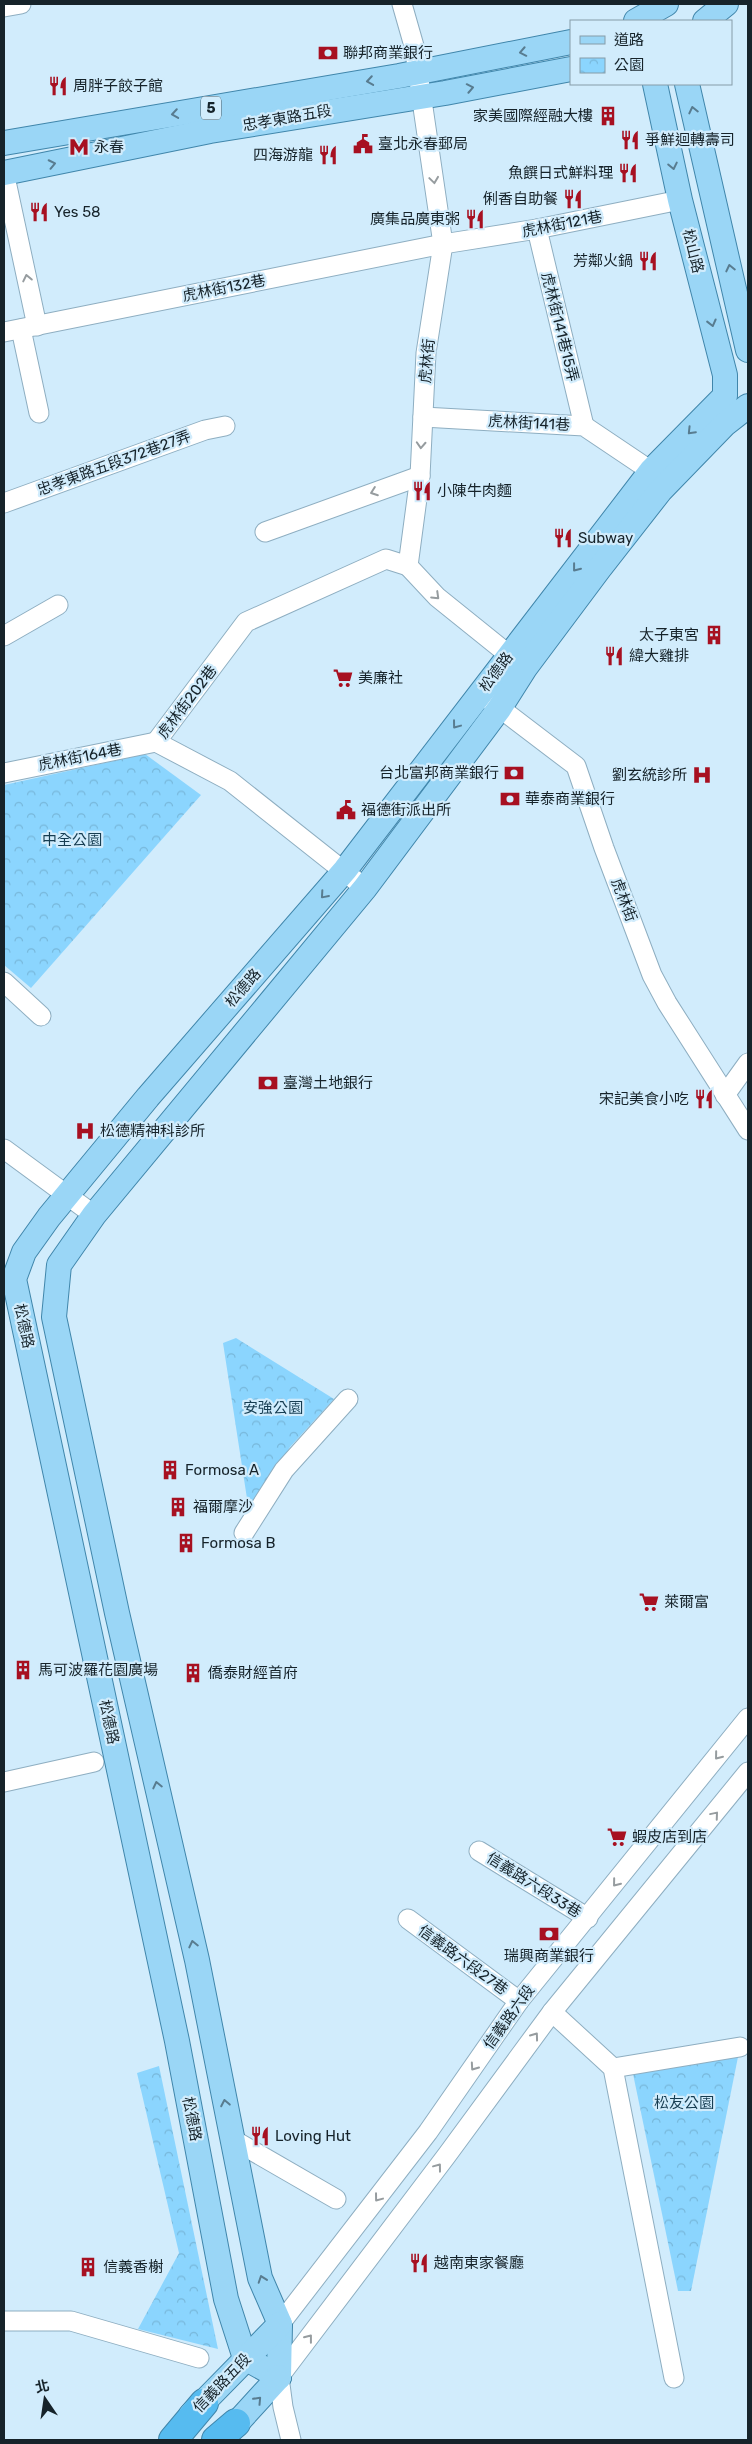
<svg xmlns="http://www.w3.org/2000/svg" width="752" height="2444" viewBox="0 0 752 2444" font-family="Rubik,'Noto Sans TC',sans-serif">
  <style>
    .park { fill: url(#park-crowns) }
    .lines { fill: none; stroke-linecap: round; stroke-linejoin: round }
    .minor-casing { stroke: #8eaec1; stroke-width: 21 }
    .major-casing { stroke: #4086ab; stroke-width: 26 }
    .highway-casing { stroke: #4086ab; stroke-width: 30 }
    .minor { stroke: #fff; stroke-width: 19 }
    .major { stroke: #9ad6f6; stroke-width: 24 }
    .highway { stroke: #56bbf0; stroke-width: 28 }
    .oneway { stroke: #587c90 }
    .oneway2 { stroke: #969c9f }
    .labels { text-anchor: middle; dominant-baseline: central; stroke-width: 4.5; stroke-linejoin: round; paint-order: stroke }
    .shield { fill: #d1ecfc; stroke: #4e5f69; stroke-width: 1 }
    .shield-label { font-size: 14px; font-weight: bold; fill: #16232a }
    .poi-label { font-size: 15px; fill: #16232a; stroke: #d1ecfc; text-anchor: start }
    .street-label { font-size: 15px; fill: #16232a; stroke: #d1ecfc }
    .park-label { font-size: 15px; fill: #163d52; stroke: #d1ecfc }
  </style>
  <defs>
    <pattern id="park-crowns" width="20" height="18" patternUnits="userSpaceOnUse" patternTransform="scale(1.25)"><rect width="20" height="18" fill="#8bd5fe"/><path d="M2 6a3 3 0 1 1 6 0M12 15a3 3 0 1 1 6 0" fill="none" stroke="#77b7da"/></pattern>
  </defs>
  <rect width="100%" height="100%" fill="#d1ecfc"/>
  <g class="park">
    <polygon points="145,754 201,795 31,988 4,965 4,785"/>
    <polygon points="236,1338 334,1399 290,1447 255,1504 248,1505 223,1343"/>
    <polygon points="740,2047 691,2291 678,2291 632,2069"/>
    <polygon points="159,2066 218,2349 138,2329 179,2253 137,2073"/>
  </g>
  <g class="lines">
    <defs>
      <g id="minor">
        <polyline points="402,4 414,46 443,244 426,353 420,476 408,566 437,597 519,663"/>
        <polyline points="4,7 21,4"/>
        <polyline points="4,172 37,326"/>
        <polyline points="537,229 584,426"/>
        <polyline points="21,329 39,413"/>
        <polyline points="4,332 443,244 537,229 680,200"/>
        <polyline points="423,417 584,426 651,471"/>
        <polyline points="4,503 205,430 225,426"/>
        <polyline points="265,532 420,476"/>
        <polyline points="4,636 58,605"/>
        <polyline points="480,693 576,766 604,848 652,975 667,1003 748,1130"/>
        <polyline points="156,742 246,622 386,559 408,566"/>
        <polyline points="156,742 230,781 365,888"/>
        <polyline points="4,773 156,742"/>
        <polyline points="4,982 41,1016"/>
        <polyline points="725,1095 748,1063"/>
        <polyline points="4,1149 94,1215"/>
        <polyline points="244,1533 284,1470 348,1399"/>
        <polyline points="4,1782 94,1762"/>
        <polyline points="479,1851 588,1918"/>
        <polyline points="408,1919 519,2001"/>
        <polyline points="552,2012 613,2068 674,2378"/>
        <polyline points="613,2068 740,2047"/>
        <polyline points="232,2139 336,2199"/>
        <polyline points="4,2321 71,2321 199,2358"/>
        <polyline points="280,2324 428,2132 519,2001 748,1718"/>
        <polyline points="291,2440 283,2407 279,2377 447,2155 552,2012 748,1772"/>
      </g>
      <g id="major">
        <polyline points="636,21 666,4"/>
        <polyline points="705,21 726,4"/>
        <polyline points="687,84 748,350"/>
        <polyline points="4,143 399,76 571,42"/>
        <polyline points="4,173 210,131 445,93 571,69"/>
        <polyline points="279,2377 245,2358 226,2299 177,2041 14,1279 24,1252 49,1217 148,1097 345,870 651,471 725,396 725,375 680,200 655,84"/>
        <polyline points="279,2377 280,2324 260,2278 197,1960 117,1613 54,1317 59,1265 94,1215 365,888 499,709 525,668 599,569 660,491 725,424 748,406"/>
        <polyline points="191,2415 280,2324"/>
        <polyline points="225,2436 279,2377"/>
      </g>
      <g id="highway">
        <polyline points="173,2440 204,2403"/>
        <polyline points="216,2440 236,2423"/>
      </g>
    </defs>
    <use href="#minor" class="minor-casing"/>
    <use href="#major" class="major-casing"/>
    <use href="#highway" class="highway-casing"/>
    <use href="#minor" class="minor"/>
    <use href="#major" class="major"/>
    <use href="#highway" class="highway"/>
  </g>
  <defs><path id="oneway-chevron" d="M-2-3.5L2.5 0L-2 3.5" fill="none" stroke-width="1.6" stroke-linecap="round" stroke-linejoin="round" transform="scale(1.25)"/></defs>
  <g class="oneway">
    <use href="#oneway-chevron" transform="translate(523 52) rotate(169)"/>
    <use href="#oneway-chevron" transform="translate(370 81) rotate(171)"/>
    <use href="#oneway-chevron" transform="translate(470 88) rotate(-11)"/>
    <use href="#oneway-chevron" transform="translate(693 110) rotate(-103)"/>
    <use href="#oneway-chevron" transform="translate(175 114) rotate(171)"/>
    <use href="#oneway-chevron" transform="translate(52 164) rotate(-12)"/>
    <use href="#oneway-chevron" transform="translate(673 166) rotate(78)"/>
    <use href="#oneway-chevron" transform="translate(730 268) rotate(-103)"/>
    <use href="#oneway-chevron" transform="translate(712 323) rotate(76)"/>
    <use href="#oneway-chevron" transform="translate(691 431) rotate(134)"/>
    <use href="#oneway-chevron" transform="translate(576 568) rotate(128)"/>
    <use href="#oneway-chevron" transform="translate(456 725) rotate(127)"/>
    <use href="#oneway-chevron" transform="translate(324 895) rotate(131)"/>
    <use href="#oneway-chevron" transform="translate(157 1785) rotate(-103)"/>
    <use href="#oneway-chevron" transform="translate(193 1944) rotate(-103)"/>
    <use href="#oneway-chevron" transform="translate(225 2103) rotate(-101)"/>
    <use href="#oneway-chevron" transform="translate(262 2279) rotate(-109)"/>
    <use href="#oneway-chevron" transform="translate(258 2400) rotate(-47)"/>
  </g>
  <g class="oneway2">
    <use href="#oneway-chevron" transform="translate(434 180) rotate(82)"/>
    <use href="#oneway-chevron" transform="translate(27 278) rotate(-102)"/>
    <use href="#oneway-chevron" transform="translate(421 445) rotate(93)"/>
    <use href="#oneway-chevron" transform="translate(374 492) rotate(160)"/>
    <use href="#oneway-chevron" transform="translate(436 596) rotate(44)"/>
    <use href="#oneway-chevron" transform="translate(718 1756) rotate(129)"/>
    <use href="#oneway-chevron" transform="translate(715 1815) rotate(-50)"/>
    <use href="#oneway-chevron" transform="translate(616 1883) rotate(129)"/>
    <use href="#oneway-chevron" transform="translate(535 2036) rotate(-54)"/>
    <use href="#oneway-chevron" transform="translate(474 2067) rotate(125)"/>
    <use href="#oneway-chevron" transform="translate(438 2167) rotate(-53)"/>
    <use href="#oneway-chevron" transform="translate(378 2198) rotate(127)"/>
    <use href="#oneway-chevron" transform="translate(309 2338) rotate(-52)"/>
  </g>
  <defs>
    <symbol id="bank-bare" viewBox="-9 -9 18 18"><path d="M-6-4H6V4H-6ZM0-2.3a2.3 2.3 0 1 0 0 4.6a2.3 2.3 0 1 0 0-4.6Z" fill="#a71021" stroke="#d1ecfc" stroke-width="2.5" paint-order="stroke"/></symbol>
    <symbol id="restaurant-bare" viewBox="-9 -9 18 18"><path d="M-5-6h1v4h1v-4h1v4h1v-4h1v5L-1.5 .5V6h-2V.5L-5-1ZM5-6V6H3V1.5H1.5Q1.5-4 5-6Z" fill="#a71021" stroke="#d1ecfc" stroke-width="2.5" paint-order="stroke"/></symbol>
    <symbol id="building-bare" viewBox="-9 -9 18 18"><path d="M-4-6H4V6H1V3H-1V6H-4ZM-2.5-4.3h1.7v1.8h-1.7ZM.8-4.3h1.7v1.8H.8ZM-2.5-1h1.7V.8h-1.7ZM.8-1h1.7V.8H.8Z" fill="#a71021" stroke="#d1ecfc" stroke-width="2.5" paint-order="stroke"/></symbol>
    <symbol id="civic-bare" viewBox="-9 -9 18 18"><path d="M-.6-6.5H3V-4.5H.6V-3L4-1V1h2V6H-6V1h2V-1L-.6-3ZM-1.2 2.5V6h2.4V2.5Z" fill="#a71021" stroke="#d1ecfc" stroke-width="2.5" paint-order="stroke"/></symbol>
    <symbol id="metro-bare" viewBox="-9 -9 18 18"><path d="M-5.5 5V-5H-3L0 0L3-5H5.5V5H3V-.5L0 4L-3-.5V5Z" fill="#a71021" stroke="#d1ecfc" stroke-width="2.5" paint-order="stroke"/></symbol>
    <symbol id="supermarket-bare" viewBox="-9 -9 18 18"><path d="M-6-5.5h2.5l.6 2H6L4.5 2H-2.5L-4.4-4H-6ZM-1.5 3.2a1.3 1.3 0 1 0 .1 0ZM3 3.2a1.3 1.3 0 1 0 .1 0Z" fill="#a71021" stroke="#d1ecfc" stroke-width="2.5" paint-order="stroke"/></symbol>
    <symbol id="hospital-bare" viewBox="-9 -9 18 18"><path d="M-5-5h3v3.5h4V-5h3V5h-3V1.5h-4V5h-3Z" fill="#a71021" stroke="#d1ecfc" stroke-width="2.5" paint-order="stroke"/></symbol>
  </defs>
  <g fill-rule="evenodd">
    <use href="#bank-bare" x="314" y="39" width="28" height="28"/>
    <use href="#restaurant-bare" x="44" y="72" width="28" height="28"/>
    <use href="#building-bare" x="594" y="102" width="28" height="28"/>
    <use href="#restaurant-bare" x="616" y="126" width="28" height="28"/>
    <use href="#civic-bare" x="349" y="130" width="28" height="28"/>
    <use href="#metro-bare" x="65" y="133" width="28" height="28"/>
    <use href="#restaurant-bare" x="314" y="141" width="28" height="28"/>
    <use href="#restaurant-bare" x="614" y="159" width="28" height="28"/>
    <use href="#restaurant-bare" x="559" y="185" width="28" height="28"/>
    <use href="#restaurant-bare" x="25" y="198" width="28" height="28"/>
    <use href="#restaurant-bare" x="461" y="205" width="28" height="28"/>
    <use href="#restaurant-bare" x="634" y="247" width="28" height="28"/>
    <use href="#restaurant-bare" x="408" y="477" width="28" height="28"/>
    <use href="#restaurant-bare" x="549" y="524" width="28" height="28"/>
    <use href="#building-bare" x="700" y="621" width="28" height="28"/>
    <use href="#restaurant-bare" x="600" y="642" width="28" height="28"/>
    <use href="#supermarket-bare" x="329" y="664" width="28" height="28"/>
    <use href="#bank-bare" x="500" y="759" width="28" height="28"/>
    <use href="#hospital-bare" x="688" y="761" width="28" height="28"/>
    <use href="#bank-bare" x="496" y="785" width="28" height="28"/>
    <use href="#civic-bare" x="332" y="796" width="28" height="28"/>
    <use href="#bank-bare" x="254" y="1069" width="28" height="28"/>
    <use href="#restaurant-bare" x="690" y="1085" width="28" height="28"/>
    <use href="#hospital-bare" x="71" y="1117" width="28" height="28"/>
    <use href="#building-bare" x="156" y="1456" width="28" height="28"/>
    <use href="#building-bare" x="164" y="1493" width="28" height="28"/>
    <use href="#building-bare" x="172" y="1529" width="28" height="28"/>
    <use href="#supermarket-bare" x="635" y="1588" width="28" height="28"/>
    <use href="#building-bare" x="9" y="1656" width="28" height="28"/>
    <use href="#building-bare" x="179" y="1659" width="28" height="28"/>
    <use href="#supermarket-bare" x="603" y="1823" width="28" height="28"/>
    <use href="#bank-bare" x="535" y="1920" width="28" height="28"/>
    <use href="#restaurant-bare" x="246" y="2122" width="28" height="28"/>
    <use href="#restaurant-bare" x="405" y="2249" width="28" height="28"/>
    <use href="#building-bare" x="74" y="2253" width="28" height="28"/>
  </g>
  <g class="labels">
    <rect class="shield" x="201" y="96.5" width="20" height="23" rx="4"/>
    <g class="shield-label">
      <text x="211" y="108">5</text>
    </g>
    <g class="poi-label">
      <text x="343" y="53">聯邦商業銀行</text>
      <text x="73" y="86">周胖子餃子館</text>
      <text x="593" y="116" text-anchor="end">家美國際經融大樓</text>
      <text x="645" y="140">爭鮮迴轉壽司</text>
      <text x="378" y="144">臺北永春郵局</text>
      <text x="94" y="147">永春</text>
      <text x="313" y="155" text-anchor="end">四海游龍</text>
      <text x="613" y="173" text-anchor="end">魚饌日式鮮料理</text>
      <text x="558" y="199" text-anchor="end">俐香自助餐</text>
      <text x="54" y="212">Yes 58</text>
      <text x="460" y="219" text-anchor="end">廣集品廣東粥</text>
      <text x="633" y="261" text-anchor="end">芳鄰火鍋</text>
      <text x="437" y="491">小陳牛肉麵</text>
      <text x="578" y="538">Subway</text>
      <text x="699" y="635" text-anchor="end">太子東宮</text>
      <text x="629" y="656">緯大雞排</text>
      <text x="358" y="678">美廉社</text>
      <text x="499" y="773" text-anchor="end">台北富邦商業銀行</text>
      <text x="687" y="775" text-anchor="end">劉玄統診所</text>
      <text x="525" y="799">華泰商業銀行</text>
      <text x="361" y="810">福德街派出所</text>
      <text x="283" y="1083">臺灣土地銀行</text>
      <text x="689" y="1099" text-anchor="end">宋記美食小吃</text>
      <text x="100" y="1131">松德精神科診所</text>
      <text x="185" y="1470">Formosa A</text>
      <text x="193" y="1507">福爾摩沙</text>
      <text x="201" y="1543">Formosa B</text>
      <text x="664" y="1602">萊爾富</text>
      <text x="38" y="1670">馬可波羅花園廣場</text>
      <text x="208" y="1673">僑泰財經首府</text>
      <text x="632" y="1837">蝦皮店到店</text>
      <text x="549" y="1956" text-anchor="middle">瑞興商業銀行</text>
      <text x="275" y="2136">Loving Hut</text>
      <text x="434" y="2263">越南東家餐廳</text>
      <text x="103" y="2267">信義香榭</text>
    </g>
    <g class="street-label">
      <text transform="translate(287 118) rotate(-10)">忠孝東路五段</text>
      <text transform="translate(562 224) rotate(-11)">虎林街121巷</text>
      <text transform="translate(693 251) rotate(76)">松山路</text>
      <text transform="translate(224 288) rotate(-11)">虎林街132巷</text>
      <text transform="translate(560 327) rotate(76)">虎林街141巷15弄</text>
      <text transform="translate(427 361) rotate(-85)">虎林街</text>
      <text transform="translate(529 423) rotate(3)">虎林街141巷</text>
      <text transform="translate(114 463) rotate(-20)">忠孝東路五段372巷27弄</text>
      <text transform="translate(496 672) rotate(-53)">松德路</text>
      <text transform="translate(187 702) rotate(-53)">虎林街202巷</text>
      <text transform="translate(80 757) rotate(-11)">虎林街164巷</text>
      <text transform="translate(624 900) rotate(69)">虎林街</text>
      <text transform="translate(243 988) rotate(-49)">松德路</text>
      <text transform="translate(24 1326) rotate(78)">松德路</text>
      <text transform="translate(109 1722) rotate(78)">松德路</text>
      <text transform="translate(534 1885) rotate(32)">信義路六段33巷</text>
      <text transform="translate(463 1960) rotate(36)">信義路六段27巷</text>
      <text transform="translate(509 2017) rotate(-54)">信義路六段</text>
      <text transform="translate(192 2119) rotate(79)">松德路</text>
      <text transform="translate(222 2383) rotate(-46)">信義路五段</text>
    </g>
    <g class="park-label">
      <text x="72" y="840">中全公園</text>
      <text x="273" y="1408">安強公園</text>
      <text x="684" y="2103">松友公園</text>
    </g>
  </g>
  <rect width="752" height="2444" fill="none" stroke="#16232a" stroke-width="10"/>
  <rect x="570" y="20" width="162" height="65" fill="#d1ecfc" stroke="#869ca8"/>
  <rect x="580" y="36" width="25" height="8" fill="#9ad6f6" stroke="#869ca8"/>
  <text x="614" y="45" font-size="15" fill="#16232a">道路</text>
  <rect x="580" y="58" width="25" height="15" fill="url(#park-crowns)" stroke="#869ca8"/>
  <text x="614" y="70" font-size="15" fill="#16232a">公園</text>
  <g transform="translate(45 2399) rotate(347)" stroke="#d1ecfc" stroke-width="4" paint-order="stroke">
  <path d="M0-4L9 19L0 12L-9 19Z" fill="#16232a"/>
  <text y="-8" font-size="14" font-weight="bold" text-anchor="middle" fill="#16232a">北</text>
  </g>
</svg>
